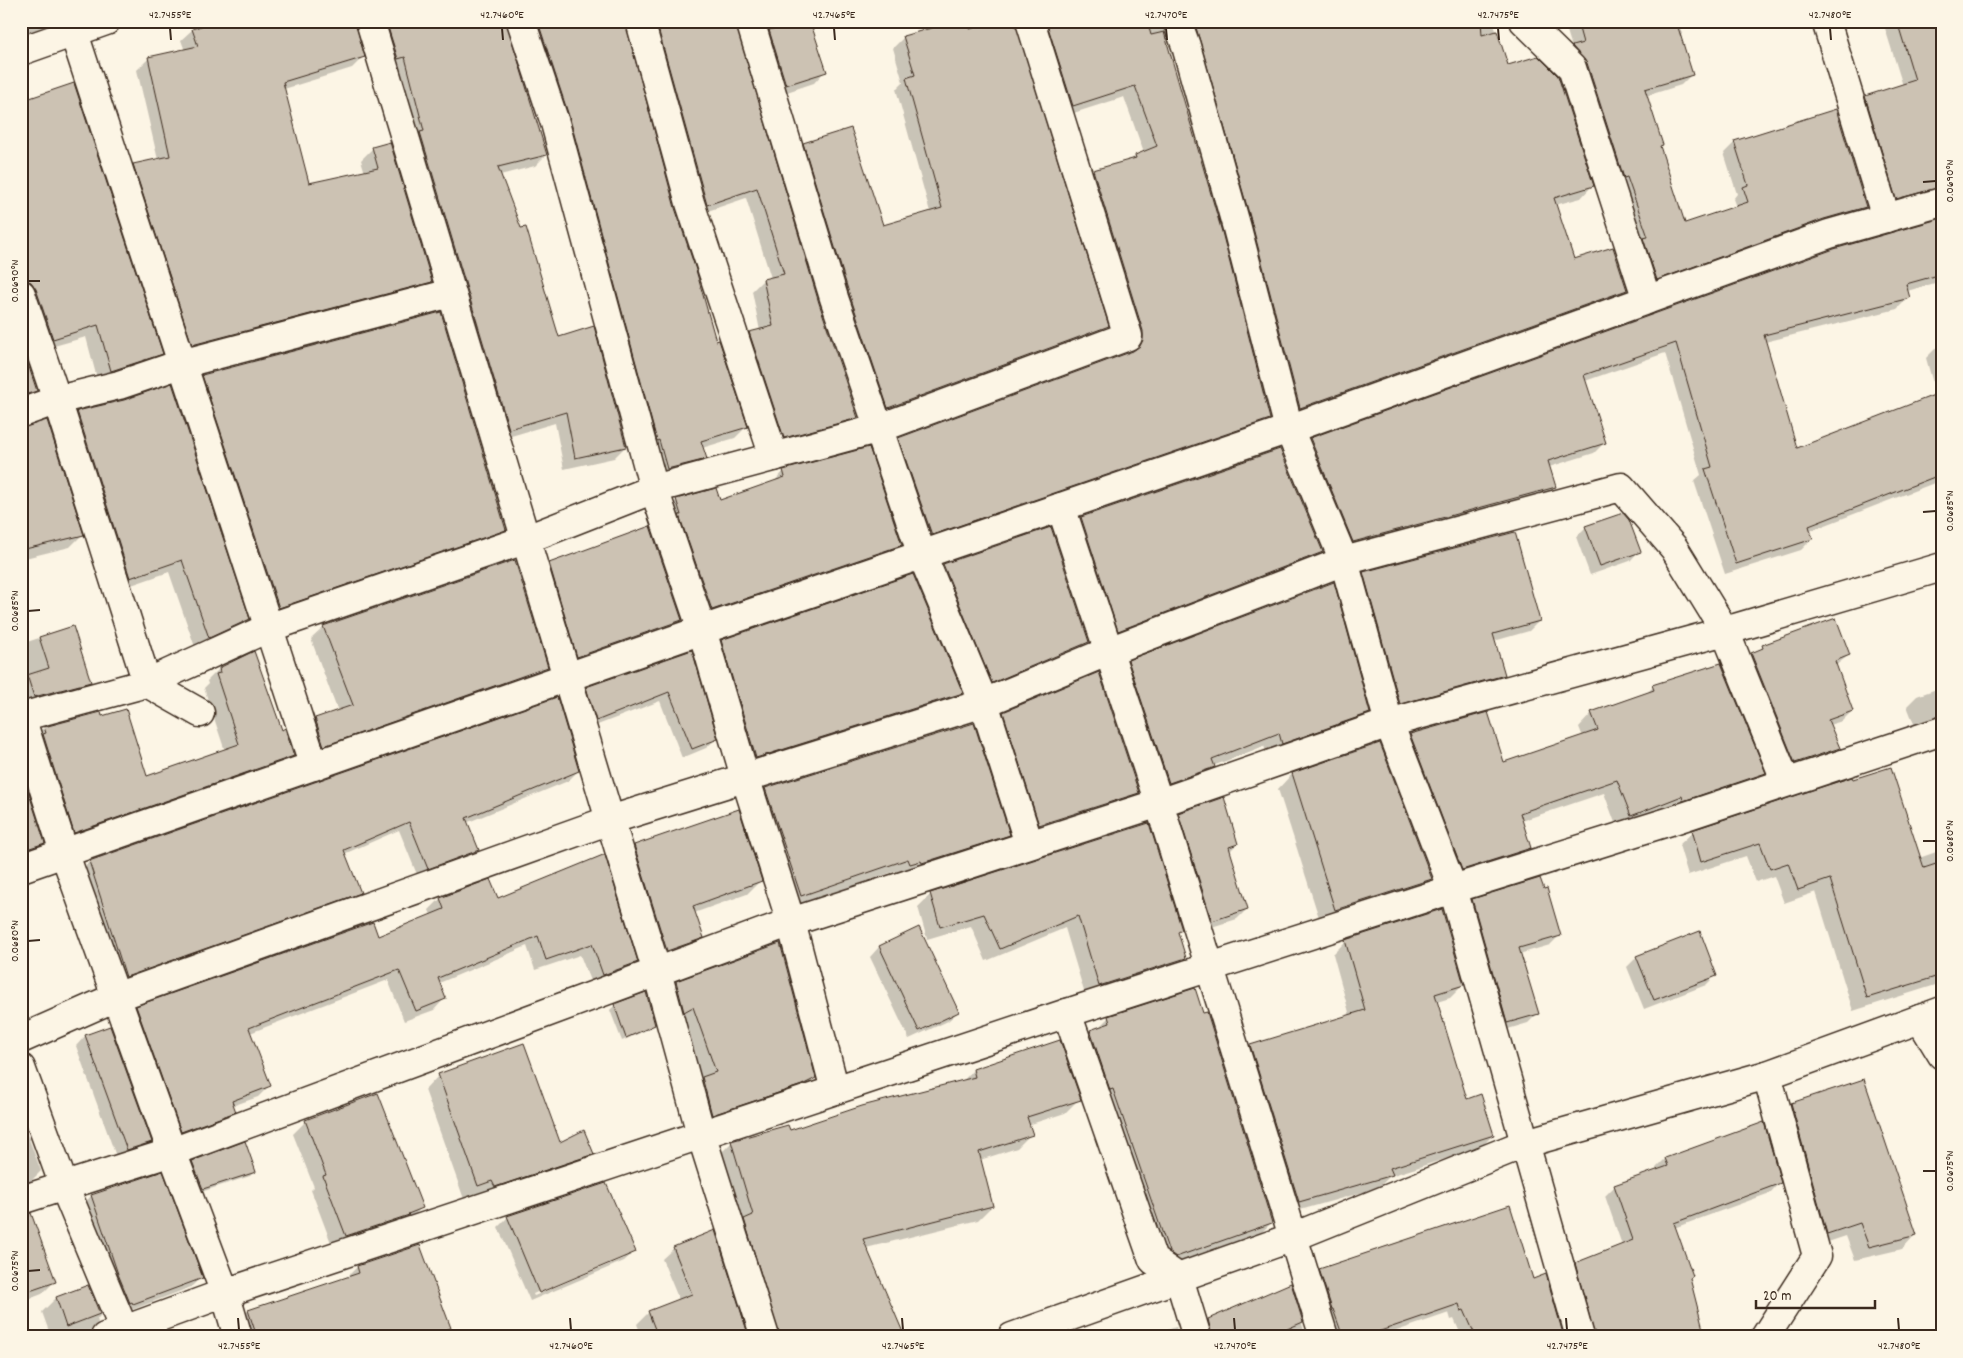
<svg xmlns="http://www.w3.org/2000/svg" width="1963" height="1358" viewBox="0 0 1963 1358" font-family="Dekko,sans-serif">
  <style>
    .shadow { fill: #0003; fill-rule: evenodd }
    .building { fill: #ccc2b3; stroke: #3b2a1e }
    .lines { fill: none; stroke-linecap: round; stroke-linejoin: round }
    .street-casing { stroke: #3b2a1e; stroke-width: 31 }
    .street { stroke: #fcf5e5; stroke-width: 28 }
    .ticks { fill: none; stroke: #3b2a1e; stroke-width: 2 }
    .neatline { fill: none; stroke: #3b2a1e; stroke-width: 2 }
    .ticks-label { font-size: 12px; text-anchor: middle; fill: #3b2a1e }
  </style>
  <rect width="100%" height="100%" fill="#fcf5e5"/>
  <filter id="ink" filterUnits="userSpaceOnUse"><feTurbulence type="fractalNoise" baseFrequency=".02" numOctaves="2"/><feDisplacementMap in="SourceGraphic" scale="10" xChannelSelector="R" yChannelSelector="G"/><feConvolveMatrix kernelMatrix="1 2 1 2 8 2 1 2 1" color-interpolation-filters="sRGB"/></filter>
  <g filter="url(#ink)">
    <g class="shadow">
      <polygon points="21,21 48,21 42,28 21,35"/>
      <polygon points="370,21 505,21 546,155 535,166 500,175 559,339 625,447 614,458 564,469 555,423 498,440"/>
      <polygon points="521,21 624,21 674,208 715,342 746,427 735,438 702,448 705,458 694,469 656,480"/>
      <polygon points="640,21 734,21 818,303 857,417 846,429 773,448 739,345 750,333 760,331 752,291 763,280 771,278 746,198 696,215"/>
      <polygon points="750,21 809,21 825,71 814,83 775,96"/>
      <polygon points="1029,21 1161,21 1221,232 1269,419 1257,430 920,546 887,451 899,439 1132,351 1132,344 1082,183 1094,172 1130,161 1135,156 1144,153 1124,97 1061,117"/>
      <polygon points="1176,21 1493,21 1507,67 1592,186 1581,198 1555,205 1573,260 1626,290 1614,302 1288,419"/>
      <polygon points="1564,21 1678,21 1682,34 1680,36 1692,74 1681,85 1646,96 1661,145 1659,147 1684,224 1736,207 1733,199 1737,194 1724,153 1735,142 1865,207 1854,218 1646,290"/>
      <polygon points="1888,21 1942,21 1942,202 1886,209 1855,109 1866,98 1903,86 1884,25"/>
      <polygon points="193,29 363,57 352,68 284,89 308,185 365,173 361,160 373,148 431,281 419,293 181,355 123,177 134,166 158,160 137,70 149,58 185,51 181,40"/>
      <polygon points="969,31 1107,326 1097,337 878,418 793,155 804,144 882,226 930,212 896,89 903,82 893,48 904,37"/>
      <polygon points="21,103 161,353 149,366 98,382 86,337 40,350 21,297"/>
      <polygon points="1942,220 1942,281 1907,291 1908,298 1897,309 1765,342 1796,449 1942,420 1942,480 1810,531 1812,539 1801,550 1725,574 1694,481 1701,475 1665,353 1585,381 1605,442 1594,453 1549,467 1555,487 1544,498 1342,553 1299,450 1310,439 1834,250"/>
      <polygon points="1942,346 1942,385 1934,387 1926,358 1937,347"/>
      <polygon points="21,347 36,390 21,403"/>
      <polygon points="203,376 505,529 493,541 266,619 191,388"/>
      <polygon points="78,412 248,619 235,632 196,650 169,572 117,590 65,425"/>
      <polygon points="21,429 82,535 70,547 21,559"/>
      <polygon points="784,471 901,545 886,559 697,624 662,515 677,500 719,502 773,483"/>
      <polygon points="1081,518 1322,552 1307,566 1104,644 1067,532"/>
      <polygon points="1586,527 1639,551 1630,561 1590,575 1576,537"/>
      <polygon points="1050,529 1088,642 1073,656 978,696 929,580 943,565"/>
      <polygon points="550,564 681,620 666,635 563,671 535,578"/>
      <polygon points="1364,573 1539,621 1529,631 1494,641 1504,675 1494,684 1390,713 1354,583"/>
      <polygon points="72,627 90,682 78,694 21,709 21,644"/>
      <polygon points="324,627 546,667 534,680 311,758 303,732 315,719 338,712 311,639"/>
      <polygon points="722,641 961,693 950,704 744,769 710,652"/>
      <polygon points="1763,647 1849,655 1835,666 1852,711 1842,721 1829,725 1838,748 1829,758 1785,772 1742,663 1751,654 1757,652"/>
      <polygon points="691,652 716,739 706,748 682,758 660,701 587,729 577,698 587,688"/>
      <polygon points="1129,661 1369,713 1354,727 1268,757 1264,746 1213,766 1199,781 1154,797 1114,676"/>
      <polygon points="219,669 281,731 293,756 280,768 62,844 29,741 42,729 100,713 146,778 225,751 204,688 208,684 207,681"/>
      <polygon points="1653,687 1764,773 1751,786 1617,828 1604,793 1521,821 1530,848 1516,861 1449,882 1397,748 1410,735 1503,764 1583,737 1579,727 1592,713 1646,694"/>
      <polygon points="1942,687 1942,728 1916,729 1907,706 1917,696"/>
      <polygon points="1004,713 1138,793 1123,807 1025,839 989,728"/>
      <polygon points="1379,744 1431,879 1417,893 1321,924 1278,789 1292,774"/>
      <polygon points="578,771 568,781 466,823 477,850 468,860 418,877 399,830 344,854 360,892 350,902 116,986 80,872 89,862"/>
      <polygon points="21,773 43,843 31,855 21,859"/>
      <polygon points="766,789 1008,835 995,847 897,876 896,871 788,908 753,802"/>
      <polygon points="1179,814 1237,844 1229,852 1247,909 1237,919 1202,930 1169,824"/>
      <polygon points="1693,832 1919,858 1942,850 1942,983 1853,1011 1816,892 1784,903 1774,876 1756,882 1746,856 1688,875 1679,845"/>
      <polygon points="635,846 760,881 747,894 694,913 703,937 690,950 654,963 622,859"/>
      <polygon points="931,894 1181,930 1177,933 1185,958 1172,971 1086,998 1065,928 986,961 971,926 927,939 918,907"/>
      <polygon points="440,899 497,899 636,962 625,973 592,986 580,955 535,970 527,946 439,983 445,998 434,1010 404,1021 388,980 250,1033 270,1085 258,1097 232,1106 234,1111 223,1123 170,1142 126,1019 137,1007 378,937 431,915 429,910"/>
      <polygon points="1473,900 1560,935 1550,945 1519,954 1537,1014 1528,1023 1498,1032 1463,910"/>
      <polygon points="918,929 958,1012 948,1021 909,1039 870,957 879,947"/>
      <polygon points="1346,941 1463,985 1450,998 1437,1002 1466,1100 1493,1135 1480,1148 1390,1176 1378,1188 1286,1214 1238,1059 1251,1046 1350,1016 1333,954"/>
      <polygon points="1637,957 1716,975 1706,985 1644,1009 1627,967"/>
      <polygon points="676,983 814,1078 802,1091 699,1126 690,1091 702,1079 681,1019 664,995"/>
      <polygon points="615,1005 654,1024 649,1029 622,1041 610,1010"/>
      <polygon points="1109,1017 1271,1223 1252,1242 1156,1275 1071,1050 1090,1031 1097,1029"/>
      <polygon points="85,1036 150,1142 141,1151 117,1159 76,1046"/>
      <polygon points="1059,1042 1079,1099 1065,1113 1028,1125 1031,1134 1017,1148 980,1160 992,1206 978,1220 866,1248 900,1337 778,1337 718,1156 732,1142 789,1132 962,1082 973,1070"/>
      <polygon points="439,1075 560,1143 593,1154 578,1168 480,1201 477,1194 464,1199 425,1090"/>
      <polygon points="1792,1104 1915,1235 1902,1249 1855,1260 1846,1236 1813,1247 1778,1118"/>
      <polygon points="21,1118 41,1171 28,1184 21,1186"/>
      <polygon points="306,1121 421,1208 409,1221 333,1248 311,1190 314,1187 293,1134"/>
      <polygon points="1763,1123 1779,1183 1770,1193 1674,1228 1703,1337 1584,1337 1566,1273 1576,1264 1622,1245 1605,1196 1614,1187 1657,1171 1656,1168 1665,1159"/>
      <polygon points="193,1162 254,1172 250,1176 198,1193 188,1167"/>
      <polygon points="162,1173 201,1277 191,1287 121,1314 82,1206 91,1196"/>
      <polygon points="21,1216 54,1282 42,1294 21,1302"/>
      <path d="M508,1217l126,35 -10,9 -94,40 -32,-74zM624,1255v3l-90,38 -1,-2z"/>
      <polygon points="419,1246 450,1329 443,1337 242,1337 237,1322 248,1311 346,1278 357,1267"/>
      <polygon points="674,1248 742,1337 642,1337 637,1324 649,1312 679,1300 662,1259"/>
      <polygon points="1320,1270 1532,1281 1562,1337 1462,1337 1454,1319 1451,1320 1449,1313 1379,1337 1328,1337 1310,1279"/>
      <polygon points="1290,1285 1306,1337 1196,1337 1195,1333 1208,1320"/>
      <polygon points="88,1287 100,1316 97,1319 98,1322 91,1330 89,1337 51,1337 42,1312 56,1298"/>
      <polygon points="1176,1327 1180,1337 1146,1337"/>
    </g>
    <g class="building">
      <polygon points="216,21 355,21 365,57 283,82 309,183 378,168 372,147 390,142 432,282 192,345 133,164 170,156 148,57 198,46 192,29"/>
      <polygon points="386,21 506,21 547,155 498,167 521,228 526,227 559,337 594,326 626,447 575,458 566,412 509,429 420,132 424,131 405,57 398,59"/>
      <polygon points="566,21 625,21 675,208 696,270 716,341 719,340 748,427 701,441 707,459 667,469 659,440 657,441 570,119 540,28"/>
      <polygon points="656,21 735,21 819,303 858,418 784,438 749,332 773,326 763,279 784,274 757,188 707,205"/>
      <polygon points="799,21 810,21 827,72 786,85 769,30"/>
      <polygon points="956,21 968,21 970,29 998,21 1015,21 1109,326 888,408 849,293 803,143 851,128 883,225 942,208 906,78 915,75 903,36"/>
      <polygon points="1046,21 1147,21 1151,35 1164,32 1222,232 1270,419 932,535 898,438 1133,351 1140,346 1143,340 1143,331 1093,170 1136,158 1135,155 1157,146 1135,86 1073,106"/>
      <polygon points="1207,21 1481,21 1482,35 1497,31 1508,65 1538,56 1558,76 1594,186 1554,198 1574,259 1613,247 1627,290 1300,408 1252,224 1195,24"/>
      <polygon points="1577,21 1676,21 1693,75 1645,89 1663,145 1660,146 1685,223 1748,202 1743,187 1748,185 1734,141 1836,109 1866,207 1824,219 1657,280 1643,238 1648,237 1627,177 1624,178 1587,63 1572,46 1583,43"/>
      <polygon points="1897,21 1942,21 1942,187 1896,199 1865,96 1915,80"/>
      <polygon points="74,83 163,354 111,371 98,325 53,339 36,289 31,282 21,279 21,101"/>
      <polygon points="1942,218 1942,274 1906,284 1910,298 1764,335 1797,448 1942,392 1942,474 1809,526 1813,539 1736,564 1705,469 1712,467 1676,343 1584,375 1606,443 1548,461 1556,487 1353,542 1310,438 1834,249"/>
      <polygon points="441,312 506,530 279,608 202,375"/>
      <polygon points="21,343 37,391 21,396"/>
      <polygon points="172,383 250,619 209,638 182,560 130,578 77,411 124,400"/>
      <polygon points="47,420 84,535 21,550 21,428"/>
      <polygon points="869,447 902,545 712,610 679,515 681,515 676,499 716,488 720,500 785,477 783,470"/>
      <polygon points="1280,449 1323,552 1118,631 1081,517"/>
      <polygon points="1623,513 1629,520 1641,552 1600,566 1585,526"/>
      <polygon points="650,526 682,620 577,657 549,563"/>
      <polygon points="1051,527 1089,642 992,683 943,564"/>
      <polygon points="1515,532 1540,621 1493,634 1505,675 1400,704 1363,572"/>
      <polygon points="515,560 548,667 324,746 315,718 353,705 323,626"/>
      <polygon points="913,574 963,693 756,758 721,640"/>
      <polygon points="1334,582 1370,713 1282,744 1279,733 1212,759 1215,767 1169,783 1128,660"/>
      <polygon points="1836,618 1850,655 1835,661 1853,711 1828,720 1840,748 1795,763 1751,653 1763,648 1762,645"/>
      <polygon points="73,626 91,682 34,697 27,675 49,668 39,637"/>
      <polygon points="692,650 718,739 692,749 669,692 596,721 586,687"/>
      <polygon points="254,651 282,730 285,728 294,756 74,833 43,734 46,733 44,727 101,712 102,716 126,709 147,776 239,744 216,674 220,673 219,668"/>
      <polygon points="1721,663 1766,773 1683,801 1682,796 1631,816 1617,780 1520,813 1531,848 1462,870 1410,734 1488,712 1504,762 1598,730 1591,712 1654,690 1652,685"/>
      <polygon points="1099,672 1139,793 1039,825 1003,712"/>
      <polygon points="557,697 579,771 466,818 479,850 428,869 409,822 344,850 361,893 126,977 89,861"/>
      <polygon points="974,723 1010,835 922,863 921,861 910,864 908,859 801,896 765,788"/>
      <polygon points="1380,743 1432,879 1335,910 1292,773"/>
      <polygon points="1891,767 1924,868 1942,862 1942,975 1867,998 1830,879 1798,890 1788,863 1770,869 1760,843 1701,862 1692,830 1852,777 1853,779"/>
      <polygon points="21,769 45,843 21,851"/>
      <polygon points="1224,797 1238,844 1229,847 1248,909 1212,921 1178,813"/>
      <polygon points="739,809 762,881 693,906 704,938 667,951 634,845"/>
      <polygon points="1149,823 1182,930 1178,932 1186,958 1099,986 1078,916 1000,949 984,914 940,927 930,893"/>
      <polygon points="603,855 605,855 638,962 603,975 592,944 546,960 538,936 438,978 446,999 416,1011 399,970 249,1028 271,1086 232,1101 236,1112 181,1132 136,1006 373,922 378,936 444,909 440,898 490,879 498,898"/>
      <polygon points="1540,878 1544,889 1547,888 1561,936 1519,948 1539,1014 1507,1023 1472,899"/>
      <polygon points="1442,909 1464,985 1435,994 1467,1099 1481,1094 1494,1135 1390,1168 1393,1175 1299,1202 1250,1045 1365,1010 1345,940"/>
      <polygon points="919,927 959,1012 919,1031 879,946"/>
      <polygon points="1700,931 1717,976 1654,1000 1636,956"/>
      <polygon points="780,943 816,1078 802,1085 712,1115 702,1077 716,1072 693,1007 684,1012 676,981"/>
      <polygon points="1195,988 1203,1013 1207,1012 1272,1223 1176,1257 1169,1252 1113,1089 1110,1090 1090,1030 1110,1023 1108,1016"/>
      <polygon points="646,992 655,1025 626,1038 614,1004"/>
      <polygon points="110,1026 152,1142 127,1150 85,1035"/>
      <polygon points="1060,1040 1081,1100 1027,1117 1033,1135 979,1152 993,1206 863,1239 905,1337 780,1337 744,1219 753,1215 731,1141 788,1125 790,1130 862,1106 975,1077 973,1069"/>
      <polygon points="524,1043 560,1142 584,1130 594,1154 495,1187 492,1181 478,1186 438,1074"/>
      <polygon points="1864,1079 1917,1235 1869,1247 1860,1223 1827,1234 1791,1103"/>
      <polygon points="378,1093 423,1208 408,1214 409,1215 346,1236 323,1176 326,1175 305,1120"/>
      <polygon points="1764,1122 1781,1183 1674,1223 1693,1276 1690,1278 1705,1337 1595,1337 1575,1263 1633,1240 1614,1185 1668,1166 1665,1158"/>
      <polygon points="245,1141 256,1172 203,1189 192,1161"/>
      <polygon points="163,1171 203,1278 133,1304 132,1302 130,1303 118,1274 91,1195"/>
      <polygon points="606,1183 636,1252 539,1293 507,1216"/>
      <polygon points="1510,1205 1533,1279 1546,1274 1564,1337 1476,1337 1464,1310 1461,1311 1459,1304 1363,1337 1343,1337 1333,1309 1332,1309 1319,1269"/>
      <polygon points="31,1213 56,1282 21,1294 21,1215"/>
      <polygon points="715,1230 749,1337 658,1337 648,1311 692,1294 673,1247"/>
      <polygon points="420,1245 451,1328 426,1337 257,1337 248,1310 359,1273 357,1266"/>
      <polygon points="1291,1283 1303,1322 1269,1337 1212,1337 1208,1319"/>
      <polygon points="88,1285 100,1314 66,1327 56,1297"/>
    </g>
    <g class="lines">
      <defs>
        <g id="street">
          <polyline points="70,21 314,766"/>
          <polyline points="370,21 610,820 657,972 701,1134 765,1337"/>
          <polyline points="521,21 555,123 654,489 702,630 745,777 791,922 835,1090"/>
          <polyline points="640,21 690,203 774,457"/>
          <polyline points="750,21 834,298 922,555 984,703 1029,844"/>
          <polyline points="1177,21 1186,46 1237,228 1289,429 1344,561 1389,723 1453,889 1580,1337"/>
          <polyline points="1524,21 1572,68 1647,300"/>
          <polyline points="1826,21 1886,218"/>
          <polyline points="21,51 106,21"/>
          <polyline points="21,294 57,400 147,683 200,713"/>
          <polyline points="21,413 57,400 119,385 181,364 451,293"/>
          <polyline points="1061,507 1159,803 1324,1337"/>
          <polyline points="21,868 702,630 1289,429 1829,234 1942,202"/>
          <polyline points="1067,1013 1153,1260 1179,1278 1197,1337"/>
          <polyline points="1920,1019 1942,1055"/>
          <polyline points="21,1039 116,997 610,820 984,703 1109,651 1344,561 1621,487 1674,548 1725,631 1786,782"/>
          <polyline points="21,1068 64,1186 127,1337"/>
          <polyline points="21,1200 172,1152 791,922 1159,803 1389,723 1725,631 1942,567"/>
          <polyline points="105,1337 225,1293 1067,1013 1453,889 1674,820 1942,731"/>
          <polyline points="238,1337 225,1293 172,1152 64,852 21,717 147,683 268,628 527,539 654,489 880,428 1128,336 1030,21"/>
          <polyline points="1012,1337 1293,1237 1526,1143 1767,1075 1942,1011"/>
          <polyline points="1765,1337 1817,1256 1767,1075"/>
        </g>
      </defs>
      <use href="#street" class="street-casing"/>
      <use href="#street" class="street"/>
    </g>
  </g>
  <path class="ticks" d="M170,28l1,12M502,28l1,12M834,28l1,12M1166,28l1,12M1498,28l1,12M1830,28l1,12M1923,182l13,-1M28,281h12M1923,512l13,-1M28,611l12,-1M1923,841h13M28,941l12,-1M1923,1171h13M28,1271l12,-1M238,1318l1,12M570,1318l1,12M902,1318l1,12M1234,1318l1,12M1566,1318l1,12M1898,1318l1,12"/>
  <rect width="1963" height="1358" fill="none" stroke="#fcf5e5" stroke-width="55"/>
  <path d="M1756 1300v8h119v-8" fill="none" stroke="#3b2a1e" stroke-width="2.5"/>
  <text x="1763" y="1300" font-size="15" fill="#3b2a1e" stroke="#fcf5e5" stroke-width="4" paint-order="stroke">20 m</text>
  <rect x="28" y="28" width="1908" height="1302" class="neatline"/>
  <g class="ticks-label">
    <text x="170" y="18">42.7455°E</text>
    <text x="502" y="18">42.7460°E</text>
    <text x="834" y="18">42.7465°E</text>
    <text x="1166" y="18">42.7470°E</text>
    <text x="1498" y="18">42.7475°E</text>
    <text x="1830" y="18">42.7480°E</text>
    <text transform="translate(1949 181) rotate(-90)" y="4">0.0690°N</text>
    <text transform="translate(14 281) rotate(-90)" y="4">0.0690°N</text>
    <text transform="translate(1949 511) rotate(-90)" y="4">0.0685°N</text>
    <text transform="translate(14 611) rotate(-90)" y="4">0.0685°N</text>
    <text transform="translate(1949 841) rotate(-90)" y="4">0.0680°N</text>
    <text transform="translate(14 941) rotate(-90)" y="4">0.0680°N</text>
    <text transform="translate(1949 1171) rotate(-90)" y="4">0.0675°N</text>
    <text transform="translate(14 1271) rotate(-90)" y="4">0.0675°N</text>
    <text x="239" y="1349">42.7455°E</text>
    <text x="571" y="1349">42.7460°E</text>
    <text x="903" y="1349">42.7465°E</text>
    <text x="1235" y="1349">42.7470°E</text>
    <text x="1567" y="1349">42.7475°E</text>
    <text x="1899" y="1349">42.7480°E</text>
  </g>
</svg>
